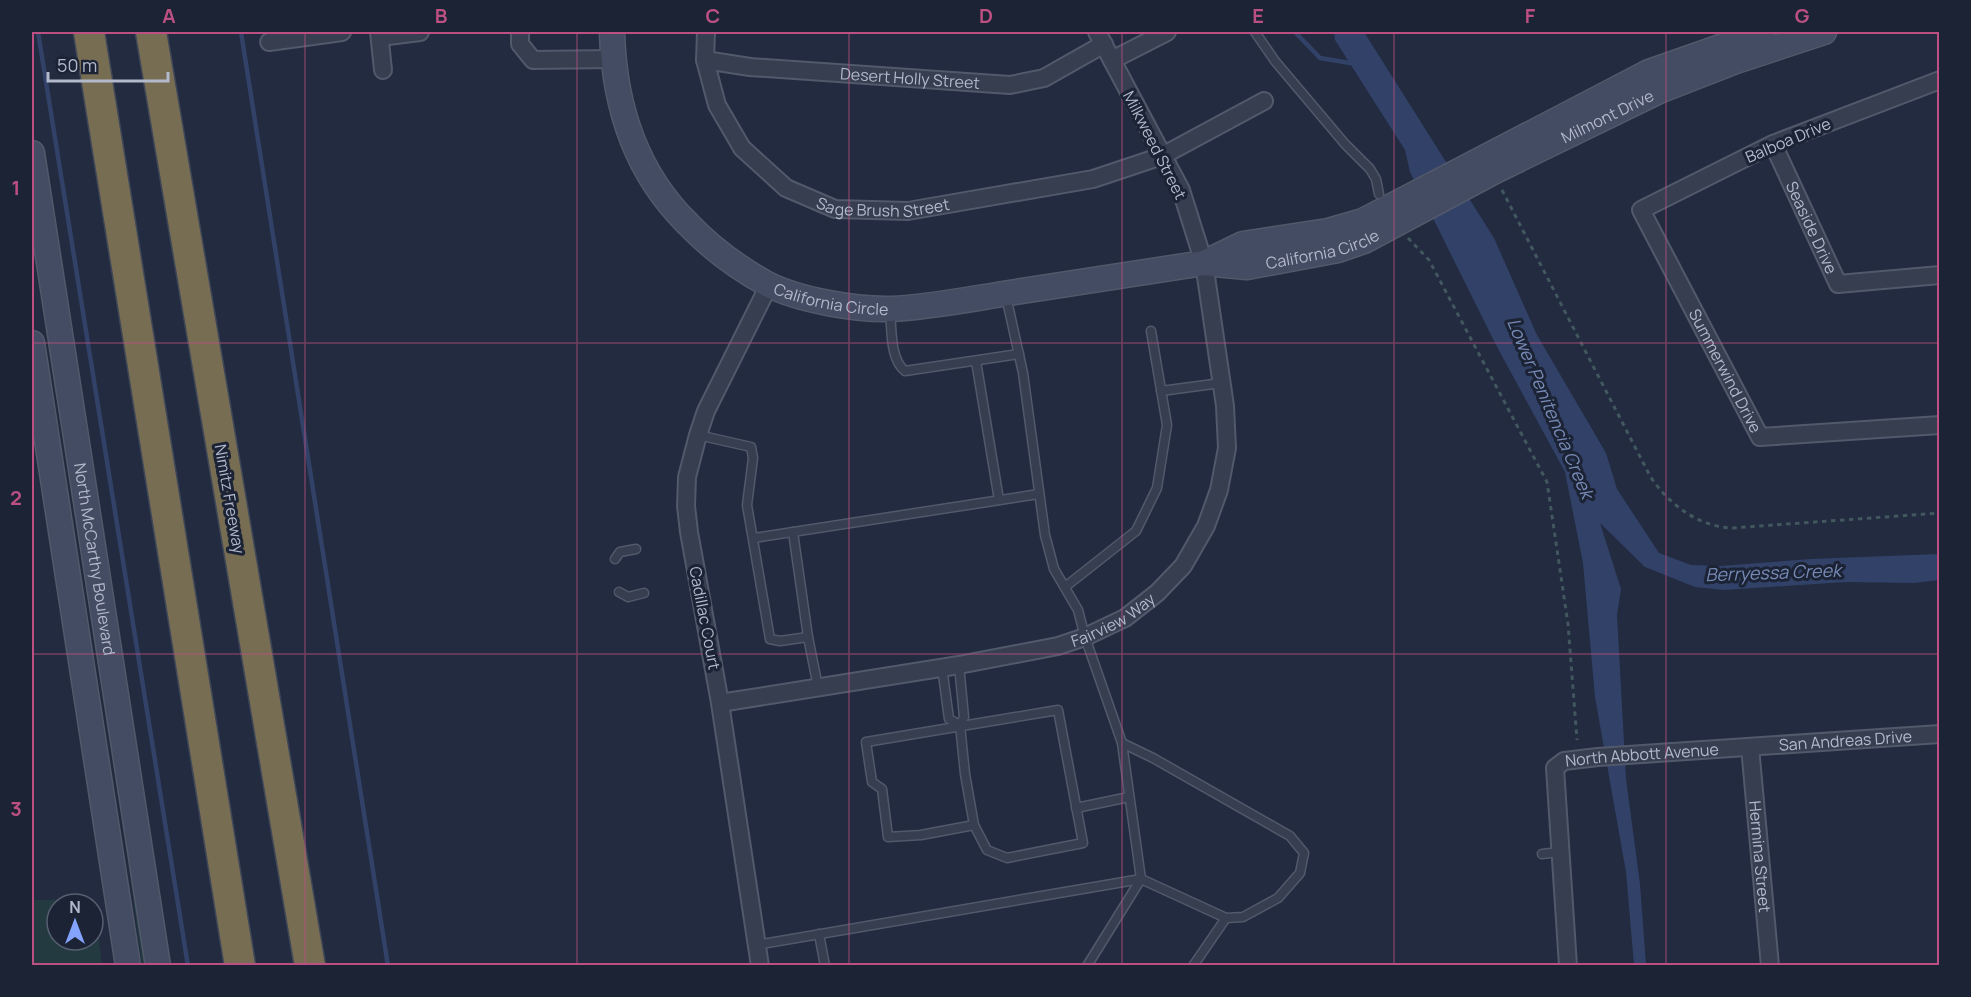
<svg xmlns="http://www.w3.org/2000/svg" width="1971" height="997" viewBox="0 0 1971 997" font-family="Manrope,sans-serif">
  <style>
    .green { fill: #243a41; fill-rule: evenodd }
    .water { fill: #324167 }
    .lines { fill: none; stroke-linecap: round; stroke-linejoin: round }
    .stream { stroke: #324167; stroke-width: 4.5 }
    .lane-casing { stroke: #51596b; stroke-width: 11 }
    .street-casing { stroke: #51596b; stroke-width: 20 }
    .secondary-casing { stroke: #51596b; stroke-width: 27 }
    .highway-casing { stroke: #3e4658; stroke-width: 33 }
    .path { stroke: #42575e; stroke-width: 3; stroke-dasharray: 4.5 4.5; stroke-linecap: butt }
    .lane { stroke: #363e50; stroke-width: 8 }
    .street { stroke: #363e50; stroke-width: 16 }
    .secondary { stroke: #444c63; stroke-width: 24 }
    .highway { stroke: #776d53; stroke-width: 30 }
    .grid { fill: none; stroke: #bc5082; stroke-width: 1.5; stroke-opacity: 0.55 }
    .labels { text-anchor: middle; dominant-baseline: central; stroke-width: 6; stroke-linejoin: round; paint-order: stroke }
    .street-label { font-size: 16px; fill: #b2b9cb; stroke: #1b2335 }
    .water-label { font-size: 18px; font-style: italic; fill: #778ab5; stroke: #1b2335 }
    .neatline { fill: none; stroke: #bc5082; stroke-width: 2 }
    .grid-label { font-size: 20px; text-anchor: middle; font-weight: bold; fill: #bc5082 }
  </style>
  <rect width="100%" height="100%" fill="#222b40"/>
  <g class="green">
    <polygon points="32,241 51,366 68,419 153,965 142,965 126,846"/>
    <path d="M94,899l8,66h-70v-65zM57,904h36v36h-36z"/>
  </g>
  <polygon class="water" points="1334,32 1364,32 1494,238 1537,335 1606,453 1617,489 1659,553 1691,565 1720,566 1811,559 1939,554 1939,580 1914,583 1846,582 1724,590 1695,587 1645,567 1600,523 1621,589 1617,615 1626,779 1640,884 1646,965 1634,965 1626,872 1595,697 1583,563 1565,472 1495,343 1410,172 1405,150 1335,40"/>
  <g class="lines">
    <g class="stream">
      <polyline points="38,32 188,966"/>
      <polyline points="241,32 388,966"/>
      <polyline points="1295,32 1320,58 1356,64"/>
    </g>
    <defs>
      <g id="lane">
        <polyline points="1255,32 1275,61 1345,144 1370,169 1376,179 1379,194"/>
        <polyline points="1006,296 1023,373 1045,535 1054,569 1078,610 1085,637 1122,743 1141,879 1087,966"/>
        <path d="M890,312c2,19 0,47 15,59l114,-17"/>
        <polyline points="976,361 999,500"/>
        <polyline points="1161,391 1221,383"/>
        <polyline points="698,435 751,447 753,458 747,505 770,639 780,641 808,637 818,687"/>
        <polyline points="793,532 808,637"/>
        <polyline points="754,538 1039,494"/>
        <polyline points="615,559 620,552 636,549"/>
        <polyline points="1065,587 1136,531 1157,488 1167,425 1151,331"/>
        <polyline points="619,592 628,597 644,593"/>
        <polyline points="959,665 964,717 960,725 965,774 974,825 987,850 1007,858 1083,843 1058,710 866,742 872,782 882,789 888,837 921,835 974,825"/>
        <polyline points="942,667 949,719 960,725"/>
        <polyline points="1122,743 1153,758 1290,836 1304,853 1300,873 1278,898 1243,917 1226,918"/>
        <polyline points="1076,808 1129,797"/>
        <polyline points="1542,854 1560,852"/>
        <polyline points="819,934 825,966"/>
        <polyline points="756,945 1141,879 1226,918 1193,966"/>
      </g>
      <g id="street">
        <polyline points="379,32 383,70"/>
        <polyline points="520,32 520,44 533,60 613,59"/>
        <path id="s1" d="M706,32l-1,28 12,45 25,43 44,40 49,21 73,2 185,-32 69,-23 102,-55"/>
        <polyline points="380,37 420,32"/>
        <polyline points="269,42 342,32"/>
        <path id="s2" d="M705,60l45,7 260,18 34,-7 60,-34"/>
        <polyline points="1112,60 1167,32"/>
        <path id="s3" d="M1940,80l-167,64 -132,66 119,227 180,-12"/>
        <path id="s4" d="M1773,144l65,140 102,-9"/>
        <path id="s5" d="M720,703l239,-38 99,-19 27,-9 40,-19 32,-25 26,-27 23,-40 13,-36 8,-42 -2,-42 -21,-143 -23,-73 -84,-158"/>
        <path id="s6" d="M1750,747l20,219"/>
        <polyline points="760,966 720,703 689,532 686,506 687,477 698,435 706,411 769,285"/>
        <path id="s7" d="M1568,966l-13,-198 9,-7 34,-4 342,-23"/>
      </g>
      <g id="secondary">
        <path id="s8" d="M612,32c2,73 23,140 76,192 23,24 50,44 79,60 31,16 89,26 124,25 42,-2 84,-11 125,-17 63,-10 126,-20 188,-29l43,4 91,-17 26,-9 131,-70 164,-80 77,-30 88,-29"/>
        <path id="s9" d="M32,153l126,813"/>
        <polyline points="1204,263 1243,244 1328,231 1363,221 1649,72 1763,32"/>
        <polyline points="32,343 128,966"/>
      </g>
      <g id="highway">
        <polyline points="89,32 240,966"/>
        <polyline points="151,32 310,966"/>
      </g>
    </defs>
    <use href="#lane" class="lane-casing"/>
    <use href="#street" class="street-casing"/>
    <use href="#secondary" class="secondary-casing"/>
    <use href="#highway" class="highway-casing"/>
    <g class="path">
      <path d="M1502,190l148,286c18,28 49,51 82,52l208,-15"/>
      <polyline points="1408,238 1429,260 1547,482 1568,624 1577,740"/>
    </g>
    <use href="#lane" class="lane"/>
    <use href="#street" class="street"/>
    <use href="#secondary" class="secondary"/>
    <use href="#highway" class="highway"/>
  </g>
  <path class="grid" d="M305,32v934M577,32v934M849,32v934M1122,32v934M1394,32v934M1666,32v934M32,343h1908M32,654h1908"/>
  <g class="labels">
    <g class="street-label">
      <text stroke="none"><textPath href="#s2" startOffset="206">Desert Holly Street</textPath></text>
      <text stroke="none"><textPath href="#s8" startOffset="1192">Milmont Drive</textPath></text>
      <text transform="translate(1788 140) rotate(-23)">Balboa Drive</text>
      <text transform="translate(1155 145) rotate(63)">Milkweed Street</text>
      <text stroke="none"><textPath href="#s1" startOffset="285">Sage Brush Street</textPath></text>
      <text stroke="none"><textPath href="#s4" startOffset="92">Seaside Drive</textPath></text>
      <text stroke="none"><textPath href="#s8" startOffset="876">California Circle</textPath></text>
      <text stroke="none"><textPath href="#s8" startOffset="378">California Circle</textPath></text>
      <text stroke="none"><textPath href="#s3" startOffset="508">Summerwind Drive</textPath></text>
      <text transform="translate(230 499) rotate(80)">Nimitz Freeway</text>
      <text stroke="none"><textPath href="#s9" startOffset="411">North McCarthy Boulevard</textPath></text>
      <text transform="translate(705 618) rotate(79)">Cadillac Court</text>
      <text stroke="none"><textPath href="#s5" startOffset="404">Fairview Way</textPath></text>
      <text stroke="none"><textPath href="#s7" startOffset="492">San Andreas Drive</textPath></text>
      <text stroke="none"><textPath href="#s7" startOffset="288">North Abbott Avenue</textPath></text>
      <text stroke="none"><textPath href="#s6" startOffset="110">Hermina Street</textPath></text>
    </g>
    <g class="water-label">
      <text transform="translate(1551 408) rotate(67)">Lower Penitencia Creek</text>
      <text transform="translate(1773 572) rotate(-2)">Berryessa Creek</text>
    </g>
  </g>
  <rect width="1971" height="997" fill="none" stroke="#1b2335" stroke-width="66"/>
  <g transform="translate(75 922)"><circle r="28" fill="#1b2335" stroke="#575f71" stroke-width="1.5"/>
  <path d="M0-4.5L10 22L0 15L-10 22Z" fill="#83a3ff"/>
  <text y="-9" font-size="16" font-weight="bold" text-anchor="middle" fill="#b2b9cb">N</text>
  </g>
  <path d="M48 72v9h120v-9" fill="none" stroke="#b2b9cb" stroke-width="3"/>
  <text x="57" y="72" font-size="18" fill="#b2b9cb" stroke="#1b2335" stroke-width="4.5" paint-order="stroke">50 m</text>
  <rect x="33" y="33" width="1905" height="931" class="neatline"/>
  <g class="grid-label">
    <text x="169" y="23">A</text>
    <text x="441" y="23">B</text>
    <text x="713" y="23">C</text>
    <text x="986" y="23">D</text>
    <text x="1258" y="23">E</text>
    <text x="1530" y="23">F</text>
    <text x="1802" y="23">G</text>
    <text x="16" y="195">1</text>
    <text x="16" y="505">2</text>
    <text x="16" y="816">3</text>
  </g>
</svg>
